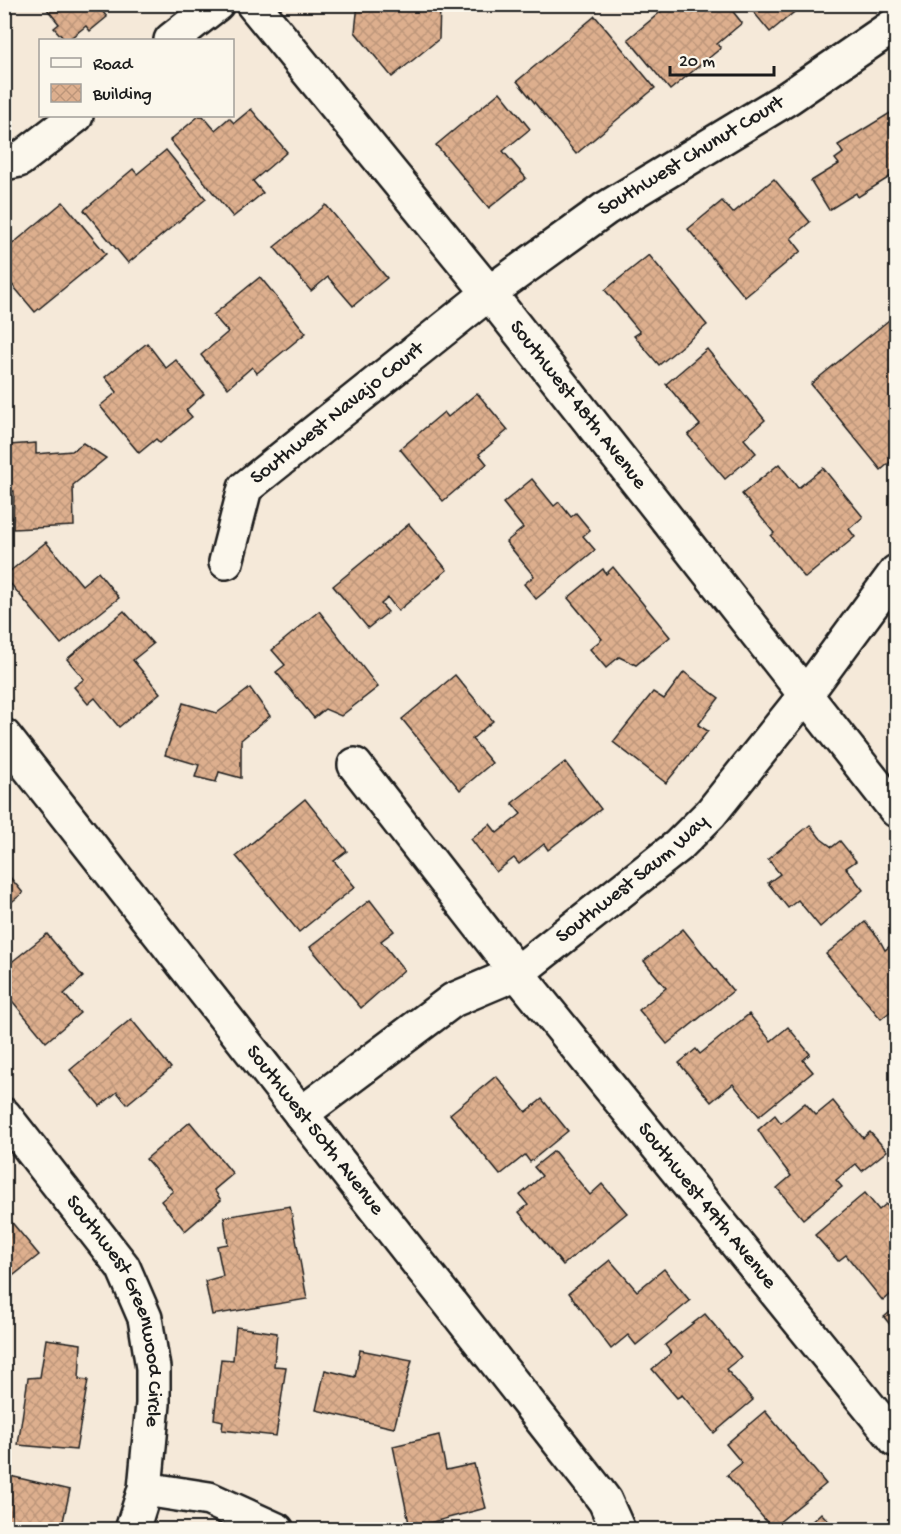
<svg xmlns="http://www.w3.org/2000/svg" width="901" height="1534" viewBox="0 0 901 1534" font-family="'Gochi Hand',sans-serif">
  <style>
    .building { fill: url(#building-cross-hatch); stroke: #1c1c1c; stroke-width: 1.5 }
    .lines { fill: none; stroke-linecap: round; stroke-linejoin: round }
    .minor-casing { stroke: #1c1c1c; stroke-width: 38 }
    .minor { stroke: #fbf7ec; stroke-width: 33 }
    .labels { text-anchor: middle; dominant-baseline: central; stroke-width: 5; stroke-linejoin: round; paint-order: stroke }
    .street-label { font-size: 21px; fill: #1c1c1c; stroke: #fbf7ec }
  </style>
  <defs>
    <pattern id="building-cross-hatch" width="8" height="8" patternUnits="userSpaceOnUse" patternTransform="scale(1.5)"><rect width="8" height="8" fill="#ddaf8e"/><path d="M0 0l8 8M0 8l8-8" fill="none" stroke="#bd967a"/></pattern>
  </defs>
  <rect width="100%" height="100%" fill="#f5e9d9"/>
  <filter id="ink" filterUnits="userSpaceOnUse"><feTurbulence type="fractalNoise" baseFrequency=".0167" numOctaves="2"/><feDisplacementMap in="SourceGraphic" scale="12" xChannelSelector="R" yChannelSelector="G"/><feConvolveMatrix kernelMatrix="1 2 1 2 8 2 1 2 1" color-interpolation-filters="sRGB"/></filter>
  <g filter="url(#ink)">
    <g class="building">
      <polygon points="43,4 112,4 103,12 107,17 90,31 86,26 68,40 65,40 54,28 59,24"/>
      <polygon points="358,4 440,4 439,39 392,77 355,32"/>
      <polygon points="670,4 727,4 742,23 717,44 721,48 670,90 628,39"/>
      <polygon points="747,4 804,4 770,32"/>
      <polygon points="595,16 655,88 576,154 517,81"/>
      <polygon points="500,92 530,129 503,151 526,178 489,208 436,145"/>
      <polygon points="251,109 287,152 253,181 263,193 233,217 170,140 199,116 203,116 215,130 229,118 234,123"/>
      <polygon points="890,113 896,125 896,173 858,197 856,193 829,210 811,181 839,164 835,159 843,153 838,145"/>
      <polygon points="166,150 206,199 128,263 84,210 133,169 137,174"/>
      <polygon points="774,179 810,222 791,238 801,251 745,297 688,229 722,201 733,213"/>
      <polygon points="63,202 106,254 35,312 4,275 4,251"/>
      <polygon points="326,205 387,278 353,306 328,277 311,291 274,247"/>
      <polygon points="649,255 707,325 659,365 634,336 640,332 605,290"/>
      <polygon points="260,277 306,333 257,373 252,367 228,388 201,355 228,332 213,315"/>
      <polygon points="889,320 896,329 896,457 881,470 811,384"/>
      <polygon points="147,343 166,368 176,360 204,394 186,410 192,417 160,443 156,439 139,453 100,406 117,392 105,377"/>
      <polygon points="707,349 765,420 744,439 756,453 725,479 688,435 700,425 666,384"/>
      <polygon points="477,393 508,430 479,454 487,464 443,501 400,449 444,412 448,417"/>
      <polygon points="36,443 36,454 72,451 83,443 106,458 73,485 74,526 13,529 14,491 4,492 4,468 10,468 9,445"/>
      <polygon points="779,464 798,488 823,468 863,517 849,529 855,537 805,578 771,536 774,533 742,494"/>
      <polygon points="532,479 554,506 559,502 571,517 576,513 590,530 583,536 595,550 536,599 524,584 534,576 506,542 523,528 503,503"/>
      <polygon points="409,524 447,570 398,611 388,598 381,604 388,612 368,628 333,586"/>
      <polygon points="46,542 82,585 98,572 119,598 61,644 4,576"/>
      <polygon points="613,567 670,637 636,665 619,657 606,668 590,649 602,639 568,598 603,569 606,574"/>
      <polygon points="124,611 153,644 133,660 160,693 119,727 95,698 88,704 74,687 84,679 67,659"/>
      <polygon points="319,611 378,687 341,716 325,709 314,718 276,672 285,665 272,650"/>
      <polygon points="684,672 719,698 698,725 708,731 666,783 613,742 653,692 664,699"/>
      <polygon points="455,675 493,721 472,739 492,763 460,790 402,719"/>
      <polygon points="250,688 270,716 241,740 241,778 219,772 216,782 195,777 199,765 165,755 183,703 217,713"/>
      <polygon points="565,762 601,809 548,850 544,844 519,864 514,858 496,872 471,839 490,824 497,833 521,814 512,803"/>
      <polygon points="305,799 347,851 334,861 355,887 299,932 236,856"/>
      <polygon points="810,825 821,839 832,847 840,841 856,861 846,868 863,890 820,927 798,900 788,908 768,883 780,874 768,859"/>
      <polygon points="4,870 23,893 4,908"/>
      <polygon points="370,900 394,931 381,941 404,970 361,1008 310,947"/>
      <polygon points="865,922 878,937 885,950 896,941 896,1007 881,1019 826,954"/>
      <polygon points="683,929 733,991 667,1044 639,1010 666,988 644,961"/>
      <polygon points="47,934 83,977 64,994 80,1013 46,1042 4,991 4,968"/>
      <polygon points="749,1014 771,1041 788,1027 810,1054 803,1060 813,1072 759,1116 733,1084 711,1102 679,1063 696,1049 700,1054"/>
      <polygon points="131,1019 171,1068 127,1104 117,1092 100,1106 70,1070"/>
      <polygon points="496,1076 526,1112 542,1099 568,1131 530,1162 525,1155 500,1175 450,1114"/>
      <polygon points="833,1101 863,1138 870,1132 887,1151 862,1171 856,1164 836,1180 842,1187 803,1219 777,1188 791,1176 772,1151 758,1130 775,1115 781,1123 805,1103 816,1115"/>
      <polygon points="190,1122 233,1174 214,1190 221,1200 185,1231 161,1201 173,1191 146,1159"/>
      <polygon points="554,1151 590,1195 602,1184 627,1213 563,1265 519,1212 528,1205 520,1195 542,1176 534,1167"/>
      <polygon points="865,1193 879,1210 886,1204 896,1218 896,1290 883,1301 846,1255 838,1261 815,1235"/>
      <polygon points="290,1206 307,1299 212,1315 205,1281 223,1276 217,1246 228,1244 224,1217"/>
      <polygon points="4,1213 39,1255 4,1283"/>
      <polygon points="610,1260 637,1291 664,1269 690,1301 636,1345 628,1335 611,1349 569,1293"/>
      <polygon points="896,1307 896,1332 884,1317"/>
      <polygon points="705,1314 741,1357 726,1369 753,1400 714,1433 682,1395 677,1398 652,1369 671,1353 665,1345"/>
      <polygon points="236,1327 277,1333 274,1366 286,1367 276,1436 222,1430 223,1421 214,1419 221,1359 233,1360"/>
      <polygon points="46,1339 81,1344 79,1379 88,1380 76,1450 18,1445 28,1378 40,1377"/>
      <polygon points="360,1350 412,1360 394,1428 316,1410 325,1370 355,1377"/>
      <polygon points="765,1411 826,1484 772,1528 727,1475 742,1463 726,1444"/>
      <polygon points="439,1435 446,1470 474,1464 486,1508 410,1528 393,1446"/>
      <polygon points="10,1476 70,1490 61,1530 4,1530 4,1496"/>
      <polygon points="821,1513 837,1530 803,1530"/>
    </g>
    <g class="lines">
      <defs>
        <g id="minor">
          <path id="s1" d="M253,4l236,289 407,517"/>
          <polyline points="171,40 217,4"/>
          <polyline points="4,163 19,160 76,116"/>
          <path id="s2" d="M226,562l19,-74 244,-195 116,-84 183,-111 108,-74"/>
          <path id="s3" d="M4,736l592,753 9,12 13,29"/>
          <path id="s4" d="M355,765l162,208 379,467"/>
          <path id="s5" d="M301,1114l152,-114 64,-27 161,-127 33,-33 95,-119 90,-122"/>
          <path id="s6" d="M4,1115l119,152 22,51 8,50v36l-8,85 -13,41"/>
          <polyline points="145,1489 209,1499 277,1530"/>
        </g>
      </defs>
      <use href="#minor" class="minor-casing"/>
      <use href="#minor" class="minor"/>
    </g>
  </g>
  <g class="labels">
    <g class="street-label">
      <text stroke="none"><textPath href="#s2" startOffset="633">Southwest Chunut Court</textPath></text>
      <text stroke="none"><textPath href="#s1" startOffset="516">Southwest 48th Avenue</textPath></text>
      <text stroke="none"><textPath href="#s2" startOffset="195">Southwest Navajo Court</textPath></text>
      <text stroke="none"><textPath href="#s5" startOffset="408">Southwest Saum Way</textPath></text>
      <text stroke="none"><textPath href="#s3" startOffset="502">Southwest 50th Avenue</textPath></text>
      <text stroke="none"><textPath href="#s4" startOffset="564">Southwest 49th Avenue</textPath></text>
      <text stroke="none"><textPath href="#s6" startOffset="232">Southwest Greenwood Circle</textPath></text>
    </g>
  </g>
  <rect width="901" height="1534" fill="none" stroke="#fbf7ec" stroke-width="24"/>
  <rect x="12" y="12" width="877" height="1510" fill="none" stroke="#1c1c1c" stroke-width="2" filter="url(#ink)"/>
  <rect x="39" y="39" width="195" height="78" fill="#fbf7ec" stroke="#a29f99" stroke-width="1.5"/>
  <rect x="51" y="58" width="30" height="9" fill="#fbf7ec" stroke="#a29f99" stroke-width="1.5"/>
  <text x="93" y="69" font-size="18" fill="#1c1c1c">Road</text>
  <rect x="51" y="84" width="30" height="18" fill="url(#building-cross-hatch)" stroke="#a29f99" stroke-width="1.5"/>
  <text x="93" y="99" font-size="18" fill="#1c1c1c">Building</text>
  <path d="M670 66v9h104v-9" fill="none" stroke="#1c1c1c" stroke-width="3"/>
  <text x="679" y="66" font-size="18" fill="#1c1c1c" stroke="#fbf7ec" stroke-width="4.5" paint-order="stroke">20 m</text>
</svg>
